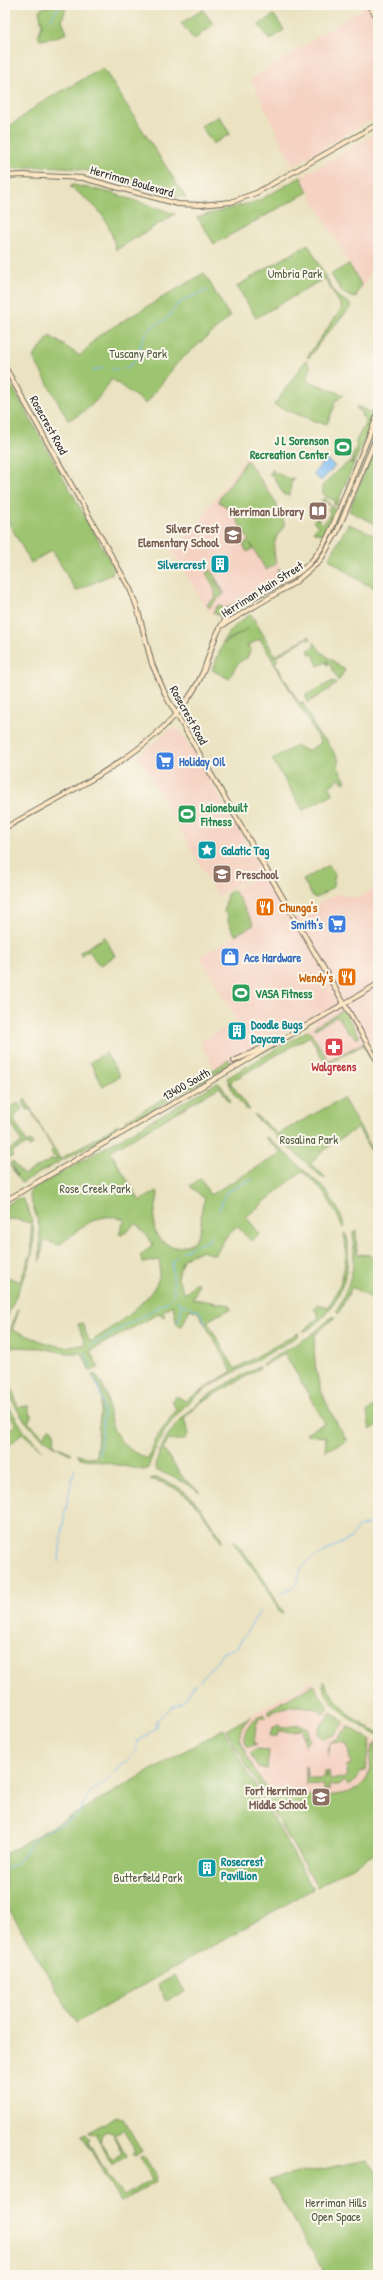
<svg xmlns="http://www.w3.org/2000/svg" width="383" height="2280" viewBox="0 0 383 2280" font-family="'Patrick Hand',sans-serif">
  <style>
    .built { fill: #f5d2c2 }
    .green { fill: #9dc46f; stroke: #64784d; fill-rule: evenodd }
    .water { fill: #80bcf3; stroke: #56748f }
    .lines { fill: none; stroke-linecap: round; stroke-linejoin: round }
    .stream { stroke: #80bcf3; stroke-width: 1 }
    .secondary-casing { stroke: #6e6b5f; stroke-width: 6 }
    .secondary { stroke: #fce6c4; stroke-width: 4 }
    .labels { text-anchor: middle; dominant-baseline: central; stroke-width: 4; stroke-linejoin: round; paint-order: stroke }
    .street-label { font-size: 12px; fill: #2b2b2b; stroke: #fbf7ec }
    .park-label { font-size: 12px; fill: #4d593f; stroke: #fbf7ec }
    .leisure-label { font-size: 12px; font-weight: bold; fill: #27864d; stroke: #fbf7ec; text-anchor: start }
    .education-label { font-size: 12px; font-weight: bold; fill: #785e54; stroke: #fbf7ec; text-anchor: end }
    .culture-label { font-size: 12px; font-weight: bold; fill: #0d838f; stroke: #fbf7ec; text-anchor: start }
    .shop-label { font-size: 12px; font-weight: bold; fill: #366cbe; stroke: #fbf7ec; text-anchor: start }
    .food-label { font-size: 12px; font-weight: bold; fill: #c56008; stroke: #fbf7ec; text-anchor: start }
    .health-label { font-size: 12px; font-weight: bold; fill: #be3a42; stroke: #fbf7ec }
  </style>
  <rect width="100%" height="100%" fill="#fbf7ec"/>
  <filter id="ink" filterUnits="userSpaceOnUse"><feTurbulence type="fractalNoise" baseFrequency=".025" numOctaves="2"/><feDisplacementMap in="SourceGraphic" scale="8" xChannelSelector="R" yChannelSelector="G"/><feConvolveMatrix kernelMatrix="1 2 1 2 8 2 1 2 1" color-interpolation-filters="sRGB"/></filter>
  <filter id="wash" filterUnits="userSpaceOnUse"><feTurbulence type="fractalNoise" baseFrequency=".012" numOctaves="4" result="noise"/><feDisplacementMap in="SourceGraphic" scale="16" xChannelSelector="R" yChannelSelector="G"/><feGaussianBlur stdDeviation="0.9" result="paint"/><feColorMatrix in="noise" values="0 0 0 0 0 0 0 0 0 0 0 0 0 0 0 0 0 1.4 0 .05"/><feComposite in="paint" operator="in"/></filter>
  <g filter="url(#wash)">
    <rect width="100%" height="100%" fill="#eae2c0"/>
    <g class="built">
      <polygon points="368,5 378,5 378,116 293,166 251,79"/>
      <polygon points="378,132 378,252 363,289 301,177"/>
      <polygon points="246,456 270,491 286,524 277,538 275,549 278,564 285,576 232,609 221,619 207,609 170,548 191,533"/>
      <polygon points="174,727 179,730 199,761 262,870 218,896 138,756"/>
      <polygon points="264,872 292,920 335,894 358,898 378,886 378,1037 326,1066 305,1030 316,1023 312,1016 217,1073 200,1042 237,1021 200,956 254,925 234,890"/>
      <polygon points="312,1680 328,1706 343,1721 355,1730 378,1742 378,1850 314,1885 226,1730"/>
    </g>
    <g class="green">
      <polygon points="49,5 67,5 62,20 67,33 54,38 40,40 38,37 42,24 39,10"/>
      <polygon points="203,10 213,24 194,40 181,23"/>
      <polygon points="274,15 284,30 270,40 259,25"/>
      <path d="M103,68l83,130c-39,-8 -74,-23 -113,-30 -22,-3 -46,-1 -68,1v-39l34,-26z"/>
      <polygon points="219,116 230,134 213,144 201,126"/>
      <polygon points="301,177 308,192 214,244 197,217 258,201"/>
      <path d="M73,185l39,8 63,21 -59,36c-8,-35 -18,-43 -46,-63z"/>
      <polygon points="308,244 335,294 350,304 351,307 322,339 309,358 307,357 342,308 325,278 256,318 237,286"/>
      <polygon points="349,264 361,284 356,297 353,298 342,292 331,274"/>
      <path d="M204,273l26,44 -53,46 -31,41 -34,-25c-14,20 -21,31 -44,41l-35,-63 17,-21 30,20 18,-20z"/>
      <polygon points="306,360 311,367 306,380 344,395 333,403 335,405 327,424 317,422 274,405"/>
      <polygon points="5,374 114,568 112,574 76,591 52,550 31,563 5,516"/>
      <polygon points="357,406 375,415 354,463 350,462 354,460 351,460 357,445 355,443 366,422 364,421 365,418 361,416 362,412 357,409"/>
      <polygon points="378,439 378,525 349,511"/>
      <path d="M247,460l28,41 10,24c-12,15 -13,20 -9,39l-10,6 -16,-27 3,6 -6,3 -4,-8 6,-3 -17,-30 -14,-10z"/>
      <path d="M349,462l5,2 -18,42 -2,-1v-6c-8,0 -13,-5 -12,-13l15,-15z"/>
      <polygon points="273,469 273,472 291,479 293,477 293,481 291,481 290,495 284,495 272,474 269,475"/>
      <path d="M324,498l11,12 -11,25 -11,-4 5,-5 -5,-5 4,-3 5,6c4,-4 11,-8 6,-15l3,-2 -5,-6 -3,2 -2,-2z"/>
      <polygon points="348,524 371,533 378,538 378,589 361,582 329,559"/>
      <polygon points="280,569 285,579 232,610 222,618 213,612 218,605 225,609 279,577 278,570"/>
      <path d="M211,570l14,24 -11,-15 9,16 -7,5 -7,8 -2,-4 8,-6c1,-10 -4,-16 -9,-25z"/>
      <path d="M251,614l24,41 -4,2 -11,-18 -13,7 4,3 -4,9c-10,3 -13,12 -18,21l-17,-9 11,-26 25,-15 -26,14c7,-13 17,-21 29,-29z"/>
      <polygon points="309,636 311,639 309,640 307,638 276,657 278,660 275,662 299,703 302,702 304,705 319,736 326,740 339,760 337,766 346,781 343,783 340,778 329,787 333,794 303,810 272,759 296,746 307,751 321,743 271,658"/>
      <polygon points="314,642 321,652 345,670 338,681 330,664 328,665 326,663 329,661 318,666 313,654 310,655 308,650 315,646"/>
      <polygon points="333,681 336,684 333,687 307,703 306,695"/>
      <polygon points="329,865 335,874 333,887 317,898 313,897 303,880"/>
      <polygon points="234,890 254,925 235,935 228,921 228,915 224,912 227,894"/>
      <polygon points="105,937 115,956 99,966 89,950 81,955 80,952"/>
      <polygon points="342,1011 345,1012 360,1037 356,1039 352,1033 349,1034 340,1019 336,1017 315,1029 314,1027"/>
      <polygon points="309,1030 329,1061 363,1043 375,1066 363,1045 326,1065 310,1036 230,1082 250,1110 246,1109 234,1094 227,1078"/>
      <polygon points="106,1053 120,1076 103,1086 90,1062"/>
      <polygon points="229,1059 231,1063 229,1065 131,1123 125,1121 215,1069"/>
      <path d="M217,1083l3,1 11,17 -2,1 -9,-15 -110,64 30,50 17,-10 1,2c-1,17 -12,39 7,50 4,2 7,5 11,4 6,0 15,-2 19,-8 10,-11 3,-27 10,-40l-15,-13 11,-8 9,17 72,-42 -18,-16 4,1 57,51 13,20 7,17 -2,3c-9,-25 -21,-41 -41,-58l-56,46 14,17 -9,7 -14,-15 -11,11 -11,18 -15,-4 -17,8 -6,18 8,17 11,-12 3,2 -6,15 37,6 1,5 -5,1 -19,10 28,48 63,-36 1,2c-65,45 -123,48 -151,133l-4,2 -64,-12 -3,-3 19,3 6,-66 -10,-17h4c3,5 7,10 9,16 4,8 3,19 5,27 4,21 20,34 38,41l9,-22 19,-27 -4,-10 5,-4 8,5 47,-30 -34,-59 -8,-3 -8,17 -5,-1 -4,-20 -10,6 2,5 -2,1 -3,-4 -70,38 9,17 -9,3 -8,-18h-17l-23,-5 -35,-1 -2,20v-20l12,-37h2l-7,20c26,8 45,23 73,14l-7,-20 4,-1 8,19c20,-12 65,-43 69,-66 1,-5 1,-11 0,-16l-16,3 -3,-7 13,-12 -17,-21 -14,12 -3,-1 6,-15c-30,-9 -43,10 -66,26l-15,-5 -4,22v-34l-11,-34 2,-4z"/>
      <polygon points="343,1098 378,1159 378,1163 358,1128 333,1143 310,1163 326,1178 323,1178 254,1116 254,1114 278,1134"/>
      <polygon points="25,1099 60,1159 118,1125 119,1129 21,1183 9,1164 17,1175 11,1163 12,1161 23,1175 53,1159 56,1160 57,1157 53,1156 51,1151 53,1149 30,1109 27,1110 23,1102"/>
      <polygon points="18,1103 23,1109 17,1113 14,1120 27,1143 31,1141 33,1145 29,1147 27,1144 11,1153 13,1156 7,1159 5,1144 10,1150 22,1143 13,1126 8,1122 6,1123 5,1111"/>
      <path d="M19,1198l4,1c27,47 -3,80 -18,124v-44l3,-2 12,5 12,-31 -1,-28 -18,-4 -8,1v-14z"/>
      <path d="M356,1231l1,23 13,1 8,14v33l-26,-15 -14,27 -1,-3c14,-31 19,-43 16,-78z"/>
      <path d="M344,1233c5,4 4,11 4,17 1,28 -11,56 -33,74 -4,3 -7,7 -12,7l16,-14 -5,-9 4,-4 10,3c15,-22 21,-47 16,-74z"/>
      <path d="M332,1317h3l-20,18c-4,44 11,70 32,106l-22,10 1,-14 -19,-2 -1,-2 19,-10 -40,-69 -22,12 -1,-2 48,-28z"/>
      <path d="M259,1366l1,2 -60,35 -16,15 4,16 -4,6h-16l-5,9 21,30 16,13 -22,-13 -22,-9c0,-11 5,-23 10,-31 24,-38 56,-52 93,-73z"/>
      <path d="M7,1373l11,34 11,-1v7l3,2 -4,7 15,14 7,-9 5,5 -1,13 18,8 -2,1c-29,-14 -54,-34 -62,-67 -2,-5 -4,-10 -1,-14z"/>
      <polygon points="5,1400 24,1431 43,1450 22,1433 5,1450 5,1432 16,1425 8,1413 5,1412"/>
      <polygon points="372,1407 378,1409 378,1425 370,1430 367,1412"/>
      <path d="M155,1478c29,7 42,23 58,48 3,5 9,10 9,16 -23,-34 -30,-52 -72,-63z"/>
      <polygon points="234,1540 262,1576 284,1614 280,1612 260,1577 235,1545"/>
      <path d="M323,1681c14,23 30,40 55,52v2c-16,-6 -58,-35 -55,-54z"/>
      <path d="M313,1685l15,21 1,3 -6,5 -4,-2v-2c-16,-6 -31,-5 -47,1l-1,4 -3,-2v-3z"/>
      <polygon points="331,1712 345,1723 335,1734 323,1739 318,1734 319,1728"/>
      <path d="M263,1714l3,4h-6l-4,7 -2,18 3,1 -10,3c-7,-16 2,-25 16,-33z"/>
      <path d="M251,1716c-5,5 -11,12 -11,19 -1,11 25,56 35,60v3h8v-4c27,1 86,11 87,-29 0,-8 0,-19 6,-23l2,110 -61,35 -91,-157z"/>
      <polygon points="279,1725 281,1728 299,1725 308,1728 309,1736 304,1737 310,1738 309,1741 305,1744 305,1748 302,1729 293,1732 278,1731 277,1736 270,1736 272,1728"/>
      <polygon points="349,1727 370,1739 365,1771 361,1771 356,1780 348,1786 345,1781 337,1785 329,1785 329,1790 324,1790 324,1785 306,1784 306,1766 307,1778 323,1778 324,1771 326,1771 326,1778 328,1771 329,1771 330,1779 346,1778 347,1765 351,1765 347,1744 340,1742 330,1743 328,1758 329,1743 341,1736 340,1735"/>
      <polygon points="223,1729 313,1889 76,2023 5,1902 5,1854"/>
      <polygon points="255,1749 269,1750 267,1769 258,1767 250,1753"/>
      <polygon points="174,1976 185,1991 166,2001 157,1985"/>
      <path d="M117,2116l6,3 19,32 -7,5 -2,-3 3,-2 -13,-21 -8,5 12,21 -15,9 -16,-29 2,-3 -7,2 -2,-3zM107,2131l6,2 10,20 -11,7 -12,-19 2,-7z"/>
      <polygon points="86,2134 90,2140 88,2142 99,2162 107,2171 107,2174 124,2196 152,2179 140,2157 144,2156 157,2177 155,2179 156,2181 121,2202 83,2137 81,2136"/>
      <polygon points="368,2160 378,2177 378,2275 326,2275 269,2179"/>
    </g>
    <polygon class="water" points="326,459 335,466 321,481 313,474"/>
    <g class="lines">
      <g class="stream">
        <polyline points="51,19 60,5"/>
        <path d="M111,369c35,3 22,-25 39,-40 5,-5 13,-7 18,-12 5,-4 5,-9 9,-12 8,-7 21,-11 31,-15"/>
        <polyline points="93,371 104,367"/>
        <polyline points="219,1210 226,1192 253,1179"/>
        <polyline points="197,1245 208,1241 211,1236"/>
        <polyline points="182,1252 194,1246"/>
        <polyline points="177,1300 182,1307 178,1322"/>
        <polyline points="181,1304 186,1306"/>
        <polyline points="190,1307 199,1311 206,1324"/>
        <polyline points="90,1346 169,1301 174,1294 172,1262 178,1255"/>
        <polyline points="86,1352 86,1356 91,1367"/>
        <path d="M94,1378c15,27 8,48 5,77"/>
        <path d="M59,1562c2,-32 8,-63 16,-94"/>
        <polyline points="278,1596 296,1585 301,1569 309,1560 351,1538 358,1527 378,1522"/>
        <path d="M200,1681c8,-12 14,-14 22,-28l15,-6 23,-36"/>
        <polyline points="5,1870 17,1862 37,1836 76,1817 90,1793 107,1781 122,1764 129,1760 135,1752 138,1741 157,1727 157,1720 170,1709 182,1702 196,1684"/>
      </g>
    </g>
  </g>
  <g filter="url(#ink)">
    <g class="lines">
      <defs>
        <g id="secondary">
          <polyline points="368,5 378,18"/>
          <polyline points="5,176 23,175 83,178 178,204 201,205 231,202 256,193 378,124"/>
          <polyline points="5,367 130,589 137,607 152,664 167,698 378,1062"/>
          <polyline points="223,625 294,583 320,561 337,532 378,433"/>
          <path d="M5,828c57,-33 136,-69 176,-120 9,-11 17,-24 22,-36 7,-18 11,-38 23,-53 16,-22 54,-31 76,-49 25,-20 33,-51 45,-80 10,-25 21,-51 31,-76"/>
          <polyline points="234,1061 277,1041"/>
          <polyline points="5,1201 378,984"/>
        </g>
      </defs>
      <use href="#secondary" class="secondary-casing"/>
      <use href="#secondary" class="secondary"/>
    </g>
  </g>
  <defs>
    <symbol id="stadium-square" viewBox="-11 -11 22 22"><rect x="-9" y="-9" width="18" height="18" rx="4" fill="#2e9e5b" stroke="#fbf7ec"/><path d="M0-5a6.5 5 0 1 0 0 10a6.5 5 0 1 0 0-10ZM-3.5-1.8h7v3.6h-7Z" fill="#fff"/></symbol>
    <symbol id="library-square" viewBox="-11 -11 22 22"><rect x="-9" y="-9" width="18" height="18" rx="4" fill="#8d6e63" stroke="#fbf7ec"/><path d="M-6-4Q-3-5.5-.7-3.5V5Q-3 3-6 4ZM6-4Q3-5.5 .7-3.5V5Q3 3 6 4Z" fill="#fff"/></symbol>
    <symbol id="school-square" viewBox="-11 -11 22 22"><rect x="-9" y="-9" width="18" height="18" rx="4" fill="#8d6e63" stroke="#fbf7ec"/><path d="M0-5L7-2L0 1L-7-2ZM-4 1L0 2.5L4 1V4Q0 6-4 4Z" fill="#fff"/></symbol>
    <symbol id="building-square" viewBox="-11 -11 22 22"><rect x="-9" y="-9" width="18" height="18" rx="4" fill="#0f9aa8" stroke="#fbf7ec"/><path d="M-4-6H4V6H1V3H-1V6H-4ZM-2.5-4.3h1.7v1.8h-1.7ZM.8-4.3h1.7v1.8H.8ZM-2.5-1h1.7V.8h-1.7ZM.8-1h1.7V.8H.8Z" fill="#fff"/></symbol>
    <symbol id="supermarket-square" viewBox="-11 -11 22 22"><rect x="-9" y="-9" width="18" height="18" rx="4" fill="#3f7fe0" stroke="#fbf7ec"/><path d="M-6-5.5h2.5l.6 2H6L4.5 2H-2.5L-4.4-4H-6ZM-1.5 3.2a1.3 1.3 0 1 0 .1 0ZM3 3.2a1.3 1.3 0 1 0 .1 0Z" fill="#fff"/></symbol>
    <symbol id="sight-square" viewBox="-11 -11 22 22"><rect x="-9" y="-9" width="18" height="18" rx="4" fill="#0f9aa8" stroke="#fbf7ec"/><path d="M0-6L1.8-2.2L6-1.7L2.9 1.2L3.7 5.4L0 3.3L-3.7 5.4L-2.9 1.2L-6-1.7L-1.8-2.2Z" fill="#fff"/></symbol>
    <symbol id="restaurant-square" viewBox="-11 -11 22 22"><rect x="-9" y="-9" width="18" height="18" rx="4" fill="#e8710a" stroke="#fbf7ec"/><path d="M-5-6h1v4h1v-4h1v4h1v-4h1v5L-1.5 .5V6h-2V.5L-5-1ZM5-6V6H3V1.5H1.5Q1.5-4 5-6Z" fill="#fff"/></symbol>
    <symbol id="shop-square" viewBox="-11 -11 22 22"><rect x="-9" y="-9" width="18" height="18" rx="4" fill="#3f7fe0" stroke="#fbf7ec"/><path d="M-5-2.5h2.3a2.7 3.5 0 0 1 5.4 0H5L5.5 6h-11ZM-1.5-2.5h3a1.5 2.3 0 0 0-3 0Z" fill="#fff"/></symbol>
    <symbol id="pharmacy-square" viewBox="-11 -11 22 22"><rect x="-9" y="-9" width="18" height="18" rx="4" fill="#e0444e" stroke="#fbf7ec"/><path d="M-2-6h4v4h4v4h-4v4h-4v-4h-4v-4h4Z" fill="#fff"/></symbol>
  </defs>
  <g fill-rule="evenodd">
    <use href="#stadium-square" x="332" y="436" width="22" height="22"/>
    <use href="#library-square" x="307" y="500" width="22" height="22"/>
    <use href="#school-square" x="222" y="524" width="22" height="22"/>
    <use href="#building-square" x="209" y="553" width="22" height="22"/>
    <use href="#supermarket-square" x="154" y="750" width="22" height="22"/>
    <use href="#stadium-square" x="176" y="803" width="22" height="22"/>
    <use href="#sight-square" x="196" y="839" width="22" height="22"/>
    <use href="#school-square" x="211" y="863" width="22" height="22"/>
    <use href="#restaurant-square" x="254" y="896" width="22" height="22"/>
    <use href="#supermarket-square" x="326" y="913" width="22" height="22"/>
    <use href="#shop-square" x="219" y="946" width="22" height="22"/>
    <use href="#restaurant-square" x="336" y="966" width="22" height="22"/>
    <use href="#stadium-square" x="230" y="982" width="22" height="22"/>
    <use href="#building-square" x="226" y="1020" width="22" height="22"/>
    <use href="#pharmacy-square" x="323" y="1036" width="22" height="22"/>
    <use href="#school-square" x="310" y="1786" width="22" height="22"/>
    <use href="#building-square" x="196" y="1857" width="22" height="22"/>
  </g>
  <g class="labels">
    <g class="street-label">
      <text transform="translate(132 181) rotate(16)">Herriman Boulevard</text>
      <text transform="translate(49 425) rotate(61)">Rosecrest Road</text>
      <text transform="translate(262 589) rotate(-32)">Herriman Main Street</text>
      <text transform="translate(189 715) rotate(61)">Rosecrest Road</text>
      <text transform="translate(186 1084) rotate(-30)">13400 South</text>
    </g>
    <g class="park-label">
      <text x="295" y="273">Umbria Park</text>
      <text x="138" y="353">Tuscany Park</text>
      <text x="309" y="1139">Rosalina Park</text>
      <text x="95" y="1188">Rose Creek Park</text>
      <text x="148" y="1877">Butterfield Park</text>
      <text x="336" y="2202">Herriman Hills<tspan x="336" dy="14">Open Space</tspan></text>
    </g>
    <g class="leisure-label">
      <text x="329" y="440" text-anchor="end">J L Sorenson<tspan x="329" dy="14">Recreation Center</tspan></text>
      <text x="201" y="807">Laionebuilt<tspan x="201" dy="14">Fitness</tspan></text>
      <text x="255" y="993">VASA Fitness</text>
    </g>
    <g class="education-label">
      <text x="304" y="511">Herriman Library</text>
      <text x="219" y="528">Silver Crest<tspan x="219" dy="14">Elementary School</tspan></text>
      <text x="236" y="874" text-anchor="start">Preschool</text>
      <text x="307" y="1790">Fort Herriman<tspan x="307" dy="14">Middle School</tspan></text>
    </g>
    <g class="culture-label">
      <text x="206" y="564" text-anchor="end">Silvercrest</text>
      <text x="221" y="850">Galatic Tag</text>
      <text x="251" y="1024">Doodle Bugs<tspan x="251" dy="14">Daycare</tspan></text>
      <text x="221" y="1861">Rosecrest<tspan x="221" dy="14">Pavillion</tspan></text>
    </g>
    <g class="shop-label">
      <text x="179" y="761">Holiday Oil</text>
      <text x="323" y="924" text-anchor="end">Smith's</text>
      <text x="244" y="957">Ace Hardware</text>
    </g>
    <g class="food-label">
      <text x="279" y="907">Chunga's</text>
      <text x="333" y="977" text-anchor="end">Wendy's</text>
    </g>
    <g class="health-label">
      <text x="334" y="1066">Walgreens</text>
    </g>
  </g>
  <rect width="383" height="2280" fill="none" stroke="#fbf7ec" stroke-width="20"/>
</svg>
